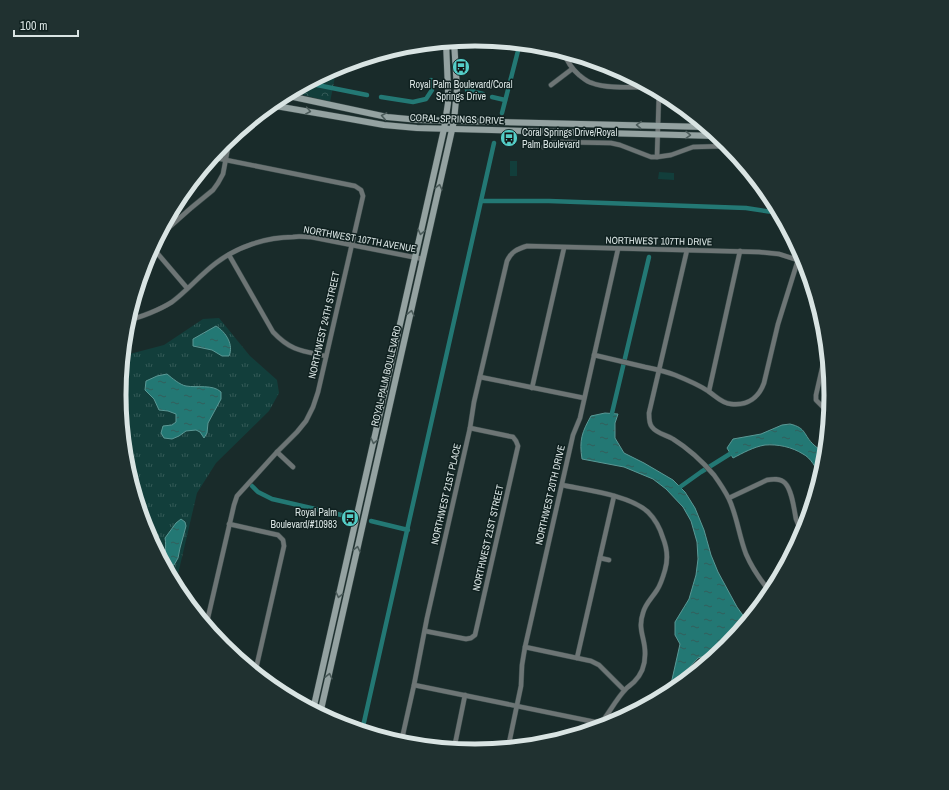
<svg xmlns="http://www.w3.org/2000/svg" width="949" height="790" viewBox="0 0 949 790" font-family="'Archivo Narrow',sans-serif">
  <style>
    .grass { fill: url(#grass-tufts) }
    .park { fill: url(#park-crowns) }
    .pitch { fill: #123e3b }
    .water { fill: url(#water-ripples); stroke: #5a9895 }
    .lines { fill: none; stroke-linecap: round; stroke-linejoin: round }
    .canal { stroke: #237874; stroke-width: 4.5 }
    .minor-casing { stroke: #384948; stroke-width: 5.5 }
    .secondary-casing { stroke: #384948; stroke-width: 7 }
    .minor { stroke: #6d7575; stroke-width: 4.5 }
    .secondary { stroke: #94a2a1; stroke-width: 6 }
    .oneway { stroke: #4b5b5a }
    .labels { text-anchor: middle; dominant-baseline: central; stroke-width: 3; stroke-linejoin: round; paint-order: stroke }
    .poi-label { font-size: 10px; fill: #d9e4e3; stroke: #102120 }
    .street-label { font-size: 10px; fill: #d9e4e3; stroke: #102120 }
    .rim { fill: none; stroke: #d9e4e3; stroke-width: 5 }
  </style>
  <defs>
    <pattern id="grass-tufts" width="24" height="20" patternUnits="userSpaceOnUse"><rect width="24" height="20" fill="#123e3b"/><path d="M3 7l-1-3M5 7V3M7 7l1-3M15 17l-1-3M17 17v-4M19 17l1-3" fill="none" stroke="#345a57"/></pattern>
    <pattern id="park-crowns" width="20" height="18" patternUnits="userSpaceOnUse"><rect width="20" height="18" fill="#123e3b"/><path d="M2 6a3 3 0 1 1 6 0M12 15a3 3 0 1 1 6 0" fill="none" stroke="#345a57"/></pattern>
    <pattern id="water-ripples" width="26" height="14" patternUnits="userSpaceOnUse"><rect width="26" height="14" fill="#237874"/><path d="M2 4q2-2 4 0t4 0M15 11q2-2 4 0t4 0" fill="none" stroke="#325e5c"/></pattern>
  </defs>
  <rect width="100%" height="100%" fill="#192b2a"/>
  <polygon class="grass" points="219,318 250,356 277,380 279,393 269,411 216,463 197,493 175,587 146,531 125,464 119,395 122,356 164,345 203,319"/>
  <polygon class="park" points="337,67 330,102 291,92"/>
  <g class="pitch">
    <rect x="510" y="161" width="7" height="15"/>
    <polygon points="659,172 674,173 674,180 658,179"/>
  </g>
  <g class="water">
    <path d="M216,326c10,6 18,19 13,30h-7l-10,-6 -19,-4v-7z"/>
    <path d="M167,374c5,4 13,11 19,12 11,2 27,-2 35,6v7l-13,24 -1,10 -3,5 -4,-6 -4,-2 -10,1 -7,5 -7,3 -8,-1 -3,-5 2,-7 9,-1 4,-3v-8l-8,-3 -9,-1 -5,-11 -9,-9 1,-9 11,-5z"/>
    <path d="M605,413l13,1 -3,9v15l9,15 20,10 29,17 12,12 10,16 9,22 7,25 7,17 19,35 10,14 -21,26 -6,5 -6,1 -16,5 -10,11 -6,9 -2,6 -11,9 11,-49 -5,-9v-13l14,-23 7,-24 2,-16 -1,-17 -6,-21 -8,-14 -17,-18 -13,-10 -29,-12 -42,-8c-3,-19 0,-27 9,-43z"/>
    <path d="M790,424c17,4 13,11 24,21 3,3 7,5 11,8l-1,12 -4,11c-4,-8 -9,-18 -17,-22 -11,-7 -25,-10 -38,-9 -12,2 -22,8 -32,13l-6,-10 6,-9 28,-5 21,-9z"/>
    <path d="M181,519l4,3 1,4 -6,22 -2,10 -4,7 -5,1c-6,-9 -2,-19 -4,-28l11,-15z"/>
  </g>
  <g class="lines">
    <g class="canal">
      <polyline points="307,83 367,95"/>
      <polyline points="467,90 483,94"/>
      <polyline points="381,97 413,102 426,99 432,90 431,80"/>
      <polyline points="492,97 505,100"/>
      <polyline points="502,113 520,43"/>
      <polyline points="481,201 549,201 746,208 779,213"/>
      <polyline points="612,413 649,257"/>
      <polyline points="252,486 258,492 272,499 346,516"/>
      <polyline points="680,487 701,472 733,452"/>
      <polyline points="371,521 408,530"/>
      <polyline points="362,731 494,143"/>
      <polyline points="525,743 536,745"/>
    </g>
    <defs>
      <g id="minor">
        <path d="M564,52c3,10 7,16 15,23 4,3 8,7 13,8 14,6 42,4 58,4"/>
        <polyline points="551,85 572,69"/>
        <polyline points="543,147 552,143 560,142 611,143 620,145 651,157 657,157 671,155 693,147 728,146"/>
        <polyline points="657,157 659,92"/>
        <polyline points="156,239 191,208 213,190 218,183 223,174 230,137"/>
        <polyline points="152,247 187,288"/>
        <path d="M687,250l-38,163c0,4 0,11 3,14 5,7 15,8 21,12 16,10 29,22 41,36 5,7 11,16 15,24 8,17 10,37 17,55 6,14 15,27 25,39"/>
        <path d="M229,255l44,77c18,19 29,19 53,24"/>
        <path d="M127,320c13,-2 34,-11 45,-18 16,-12 28,-27 44,-39 21,-16 50,-26 77,-26 6,-1 12,0 18,0l112,22"/>
        <polyline points="826,351 816,395 816,400 829,413"/>
        <path d="M594,355c17,4 34,8 51,12 10,2 20,4 30,8 10,4 24,10 33,16 8,5 13,12 23,13 17,2 28,-7 33,-21l14,-59 20,-64"/>
        <polyline points="480,377 584,398"/>
        <polyline points="532,388 564,248"/>
        <polyline points="709,391 740,251"/>
        <polyline points="277,452 293,467"/>
        <path d="M729,498l38,-18c6,-1 13,-2 18,3 7,7 9,26 11,36 2,5 4,10 6,15"/>
        <polyline points="229,524 278,535 283,540 284,546 255,673"/>
        <polyline points="600,558 609,560"/>
        <polyline points="206,626 234,505 237,496 277,452 297,432 306,421 313,407 318,392 363,196 361,190 355,186 211,157"/>
        <polyline points="425,631 466,639 471,638 475,635 518,446 516,441 513,437 470,428"/>
        <polyline points="525,647 591,661 599,665 624,690"/>
        <polyline points="577,658 614,496"/>
        <path d="M414,685l181,37 5,-1 4,-2c6,-8 14,-22 21,-29 2,-3 6,-5 9,-8 7,-7 11,-17 11,-27 1,-16 -8,-25 -2,-42 2,-9 9,-15 14,-23 4,-6 6,-13 8,-20 3,-10 2,-22 -2,-32 -3,-10 -8,-19 -15,-26 -18,-17 -62,-22 -86,-27"/>
        <path d="M401,743l13,-58 13,-67 43,-190 4,-26 33,-141c4,-9 10,-12 20,-15l232,6 20,2 25,8"/>
        <polyline points="508,748 521,686 522,665 525,647 573,435 580,418 618,249"/>
        <polyline points="454,749 465,695"/>
      </g>
      <g id="secondary">
        <polyline points="284,95 387,117 419,120 706,127"/>
        <polyline points="270,105 345,118 384,125 417,128 717,136"/>
        <polyline points="313,710 444,129 448,103 448,89 446,42"/>
        <polyline points="320,714 454,121 457,89 454,41"/>
      </g>
    </defs>
    <use href="#minor" class="minor-casing"/>
    <use href="#secondary" class="secondary-casing"/>
    <use href="#minor" class="minor"/>
    <use href="#secondary" class="secondary"/>
  </g>
  <defs><path id="oneway-chevron" d="M-2-3.5L2.5 0L-2 3.5" fill="none" stroke-width="1.6" stroke-linecap="round" stroke-linejoin="round"/></defs>
  <g class="oneway">
    <use href="#oneway-chevron" transform="translate(308 111) rotate(10)"/>
    <use href="#oneway-chevron" transform="translate(384 116) rotate(-170)"/>
    <use href="#oneway-chevron" transform="translate(639 125) rotate(-178)"/>
    <use href="#oneway-chevron" transform="translate(688 135) rotate(1)"/>
    <use href="#oneway-chevron" transform="translate(439 187) rotate(-77)"/>
    <use href="#oneway-chevron" transform="translate(421 232) rotate(103)"/>
    <use href="#oneway-chevron" transform="translate(411 313) rotate(-77)"/>
    <use href="#oneway-chevron" transform="translate(374 441) rotate(103)"/>
    <use href="#oneway-chevron" transform="translate(357 549) rotate(-77)"/>
    <use href="#oneway-chevron" transform="translate(339 595) rotate(103)"/>
    <use href="#oneway-chevron" transform="translate(329 676) rotate(-77)"/>
  </g>
  <defs>
    <symbol id="bus-disc" viewBox="-11 -11 22 22"><circle r="9.5" fill="#54cdc7" stroke="#102120"/><path d="M-5-6H5V4H4V6H2V4H-2V6H-4V4H-5ZM-3.5-4V0h7V-4ZM-3.5 1.2v1.5H-2V1.2ZM2 1.2v1.5H3.5V1.2Z" fill="#111"/></symbol>
  </defs>
  <g fill-rule="evenodd">
    <use href="#bus-disc" x="451" y="57" width="20" height="20"/>
    <use href="#bus-disc" x="499" y="128" width="20" height="20"/>
    <use href="#bus-disc" x="340" y="508" width="20" height="20"/>
  </g>
  <g class="labels">
    <g class="poi-label">
      <text x="461" y="84">Royal Palm Boulevard/Coral<tspan x="461" dy="12">Springs Drive</tspan></text>
      <text x="522" y="132" text-anchor="start">Coral Springs Drive/Royal<tspan x="522" dy="12">Palm Boulevard</tspan></text>
      <text x="337" y="512" text-anchor="end">Royal Palm<tspan x="337" dy="12">Boulevard/#10983</tspan></text>
    </g>
    <g class="street-label">
      <text transform="translate(457 119) rotate(2)">CORAL SPRINGS DRIVE</text>
      <text transform="translate(360 239) rotate(10)">NORTHWEST 107TH AVENUE</text>
      <text transform="translate(659 241) rotate(1)">NORTHWEST 107TH DRIVE</text>
      <text transform="translate(324 325) rotate(-77)">NORTHWEST 24TH STREET</text>
      <text transform="translate(386 376) rotate(-77)">ROYAL PALM BOULEVARD</text>
      <text transform="translate(446 494) rotate(-77)">NORTHWEST 21ST PLACE</text>
      <text transform="translate(550 495) rotate(-77)">NORTHWEST 20TH DRIVE</text>
      <text transform="translate(488 538) rotate(-77)">NORTHWEST 21ST STREET</text>
    </g>
  </g>
  <path d="M0 0H949V790H0ZM126 395a349 349 0 1 1 698 0a349 349 0 1 1-698 0Z" fill="#203130" fill-rule="evenodd"/>
  <path class="rim" d="M126 395a349 349 0 1 1 698 0a349 349 0 1 1-698 0Z"/>
  <path d="M14 30v6h64v-6" fill="none" stroke="#d9e4e3" stroke-width="2"/>
  <text x="20" y="30" font-size="12" fill="#d9e4e3" stroke="#102120" stroke-width="3" paint-order="stroke">100 m</text>
</svg>
